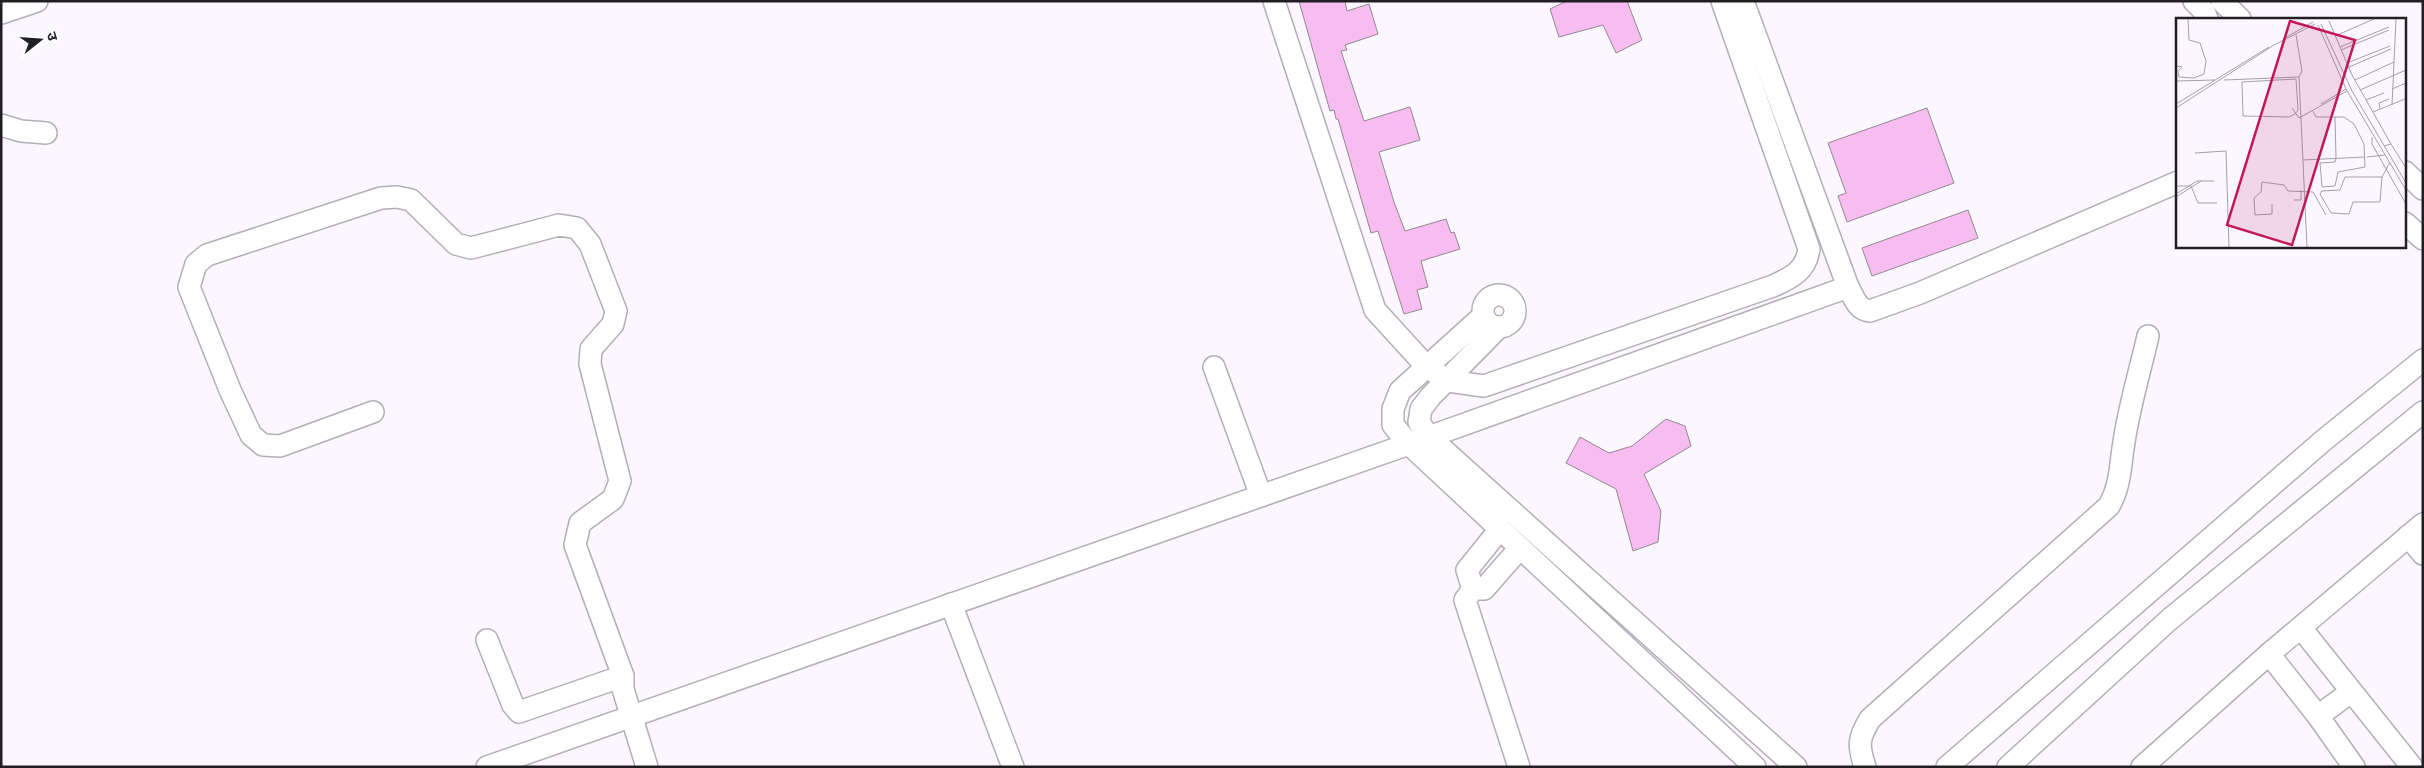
<svg xmlns="http://www.w3.org/2000/svg" width="2424" height="768" viewBox="0 0 2424 768" font-family="Literata,'Noto Sans Devanagari',serif">
  <style>
    .building { fill: #f7bcf0; stroke: #928890 }
    .lines { fill: none; stroke-linecap: round; stroke-linejoin: round }
    .minor-casing { stroke: #b3aeb9; stroke-width: 24 }
    .minor { stroke: #fff; stroke-width: 21 }
    .inset-road { fill: none; stroke: #a3a1a7; stroke-width: 1 }
    .view { fill: #c2185b; fill-opacity: 0.15; stroke: #c2185b; stroke-width: 2.5 }
    .inset-edge { fill: none; stroke: #211f24; stroke-width: 2.5 }
  </style>
  <rect width="100%" height="100%" fill="#faf7fe"/>
  <g class="building">
    <polygon points="1299,1 1345,1 1347,11 1369,4 1378,34 1345,45 1347,50 1341,51 1364,121 1410,107 1420,140 1379,152 1394,202 1405,231 1446,219 1451,233 1454,232 1460,249 1421,261 1428,287 1417,290 1422,309 1404,314 1378,231 1371,233 1338,119 1336,119 1334,110 1330,111"/>
    <polygon points="1567,1 1627,1 1642,40 1616,53 1603,25 1559,37 1550,9"/>
    <polygon points="1927,108 1954,183 1847,222 1838,196 1846,193 1828,143"/>
    <polygon points="1968,210 1978,238 1872,276 1862,248"/>
    <polygon points="1666,419 1685,426 1691,446 1644,474 1661,511 1658,542 1633,551 1616,489 1566,463 1580,437 1609,453 1632,446"/>
  </g>
  <g class="lines">
    <defs>
      <g id="minor">
        <path d="M1274,1l101,309 52,57 21,14 36,5 289,-100c18,-8 33,-15 36,-37l-87,-248"/>
        <polyline points="2194,1 2204,11 2207,19"/>
        <polyline points="2222,1 2240,19"/>
        <polyline points="1,13 37,1"/>
        <polyline points="1,125 21,131 46,133"/>
        <polyline points="2405,172 2423,189"/>
        <polyline points="2405,223 2423,239"/>
        <path d="M1848,287c6,10 9,23 22,24l50,-18 258,-111"/>
        <circle cx="1499" cy="311" r="16"/>
        <polyline points="1483,316 1400,391 1393,409 1393,425 1409,444 1755,767"/>
        <polyline points="1499,327 1431,396 1421,409 1419,422 1428,436 1796,767"/>
        <polyline points="1214,367 1261,496"/>
        <polyline points="373,412 280,446 263,445 251,435 230,390 189,287 196,264 207,255 381,198 397,197 411,200 456,244 471,248 559,225 577,228 590,244 616,311 613,324 591,349 590,364 620,481 613,499 580,523 575,545 623,676 623,689 647,767"/>
        <polyline points="2408,536 2423,554"/>
        <polyline points="1473,589 1467,570 1500,529"/>
        <polyline points="951,604 1013,767"/>
        <polyline points="2301,628 2412,767"/>
        <polyline points="487,640 513,705 519,712 623,676"/>
        <polyline points="2269,654 2318,716 2354,767"/>
        <polyline points="2318,716 2351,692"/>
        <polyline points="487,767 1409,444 1848,287 1743,1"/>
        <polyline points="1519,767 1465,600 1473,589 1484,589 1520,548"/>
        <path d="M1865,767c-7,-22 -7,-28 5,-48l239,-213c12,-21 11,-41 15,-64 5,-35 16,-71 24,-106"/>
        <polyline points="1947,767 2324,440 2423,360"/>
        <polyline points="2008,767 2170,619 2423,412"/>
        <polyline points="2142,767 2269,654 2423,524"/>
      </g>
    </defs>
    <use href="#minor" class="minor-casing"/>
    <use href="#minor" class="minor"/>
  </g>
  <g transform="translate(2176 18)">
    <rect width="230" height="230" fill="#faf7fe"/>
    <path class="inset-road" d="M12,1l1,21 11,3 6,18 -2,13M153,3l23,54 39,69M145,6l31,67 54,92M142,7l28,64 60,101M120,17l6,36 -3,6M159,18l39,-17M107,21l30,-17M164,29l49,-20M165,32l48,-20M171,45l43,-17M0,48l6,1 -4,4 1,6 15,1 10,-4M173,49l42,-18M120,61l2,31 -3,4 -6,3 -46,-1 -1,-34zM48,62l75,-3 8,170M179,62l39,-18M0,63l39,-1M216,71l14,-6M184,72l46,-20M190,82l18,-7M0,86l93,-57M145,86l25,-15M216,87l4,-86M0,90l98,-63 41,-21M116,90l7,10 48,-27M204,91l-1,-6 10,-4M137,93l3,6h19l1,41M197,94l32,-13M159,99h9l10,7 10,20 1,23 -27,5 -3,14 -13,1 -2,-24 15,-1 1,-4M196,119v7l34,60M208,128l7,-2 15,24M19,135l31,-2 3,96M191,139l18,-2M127,142l62,-3M206,159l-2,25h-27l-4,12 -18,-1 -11,-19 2,-3 18,-1 5,-13h37l8,-15M0,168h15l7,17h19M0,176l21,-13h17M0,179l25,-16M118,182h7v-10M96,186v10l-17,1 -1,-17 7,-6 1,-10 22,3 4,6 25,1 13,23"/>
    <path class="view" d="M114,3l65,19 -63,205 -65,-20z"/>
    <rect width="230" height="230" class="inset-edge"/>
  </g>
  <rect width="2424" height="768" fill="none" stroke="#211f24" stroke-width="5"/>
  <g transform="translate(40 40) rotate(73)" stroke="#ffffff" stroke-width="4" paint-order="stroke">
  <path d="M0-4L9 19L0 12L-9 19Z" fill="#211f24"/>
  <text y="-8" font-size="14" font-weight="bold" text-anchor="middle" fill="#211f24">उ</text>
  </g>
</svg>
